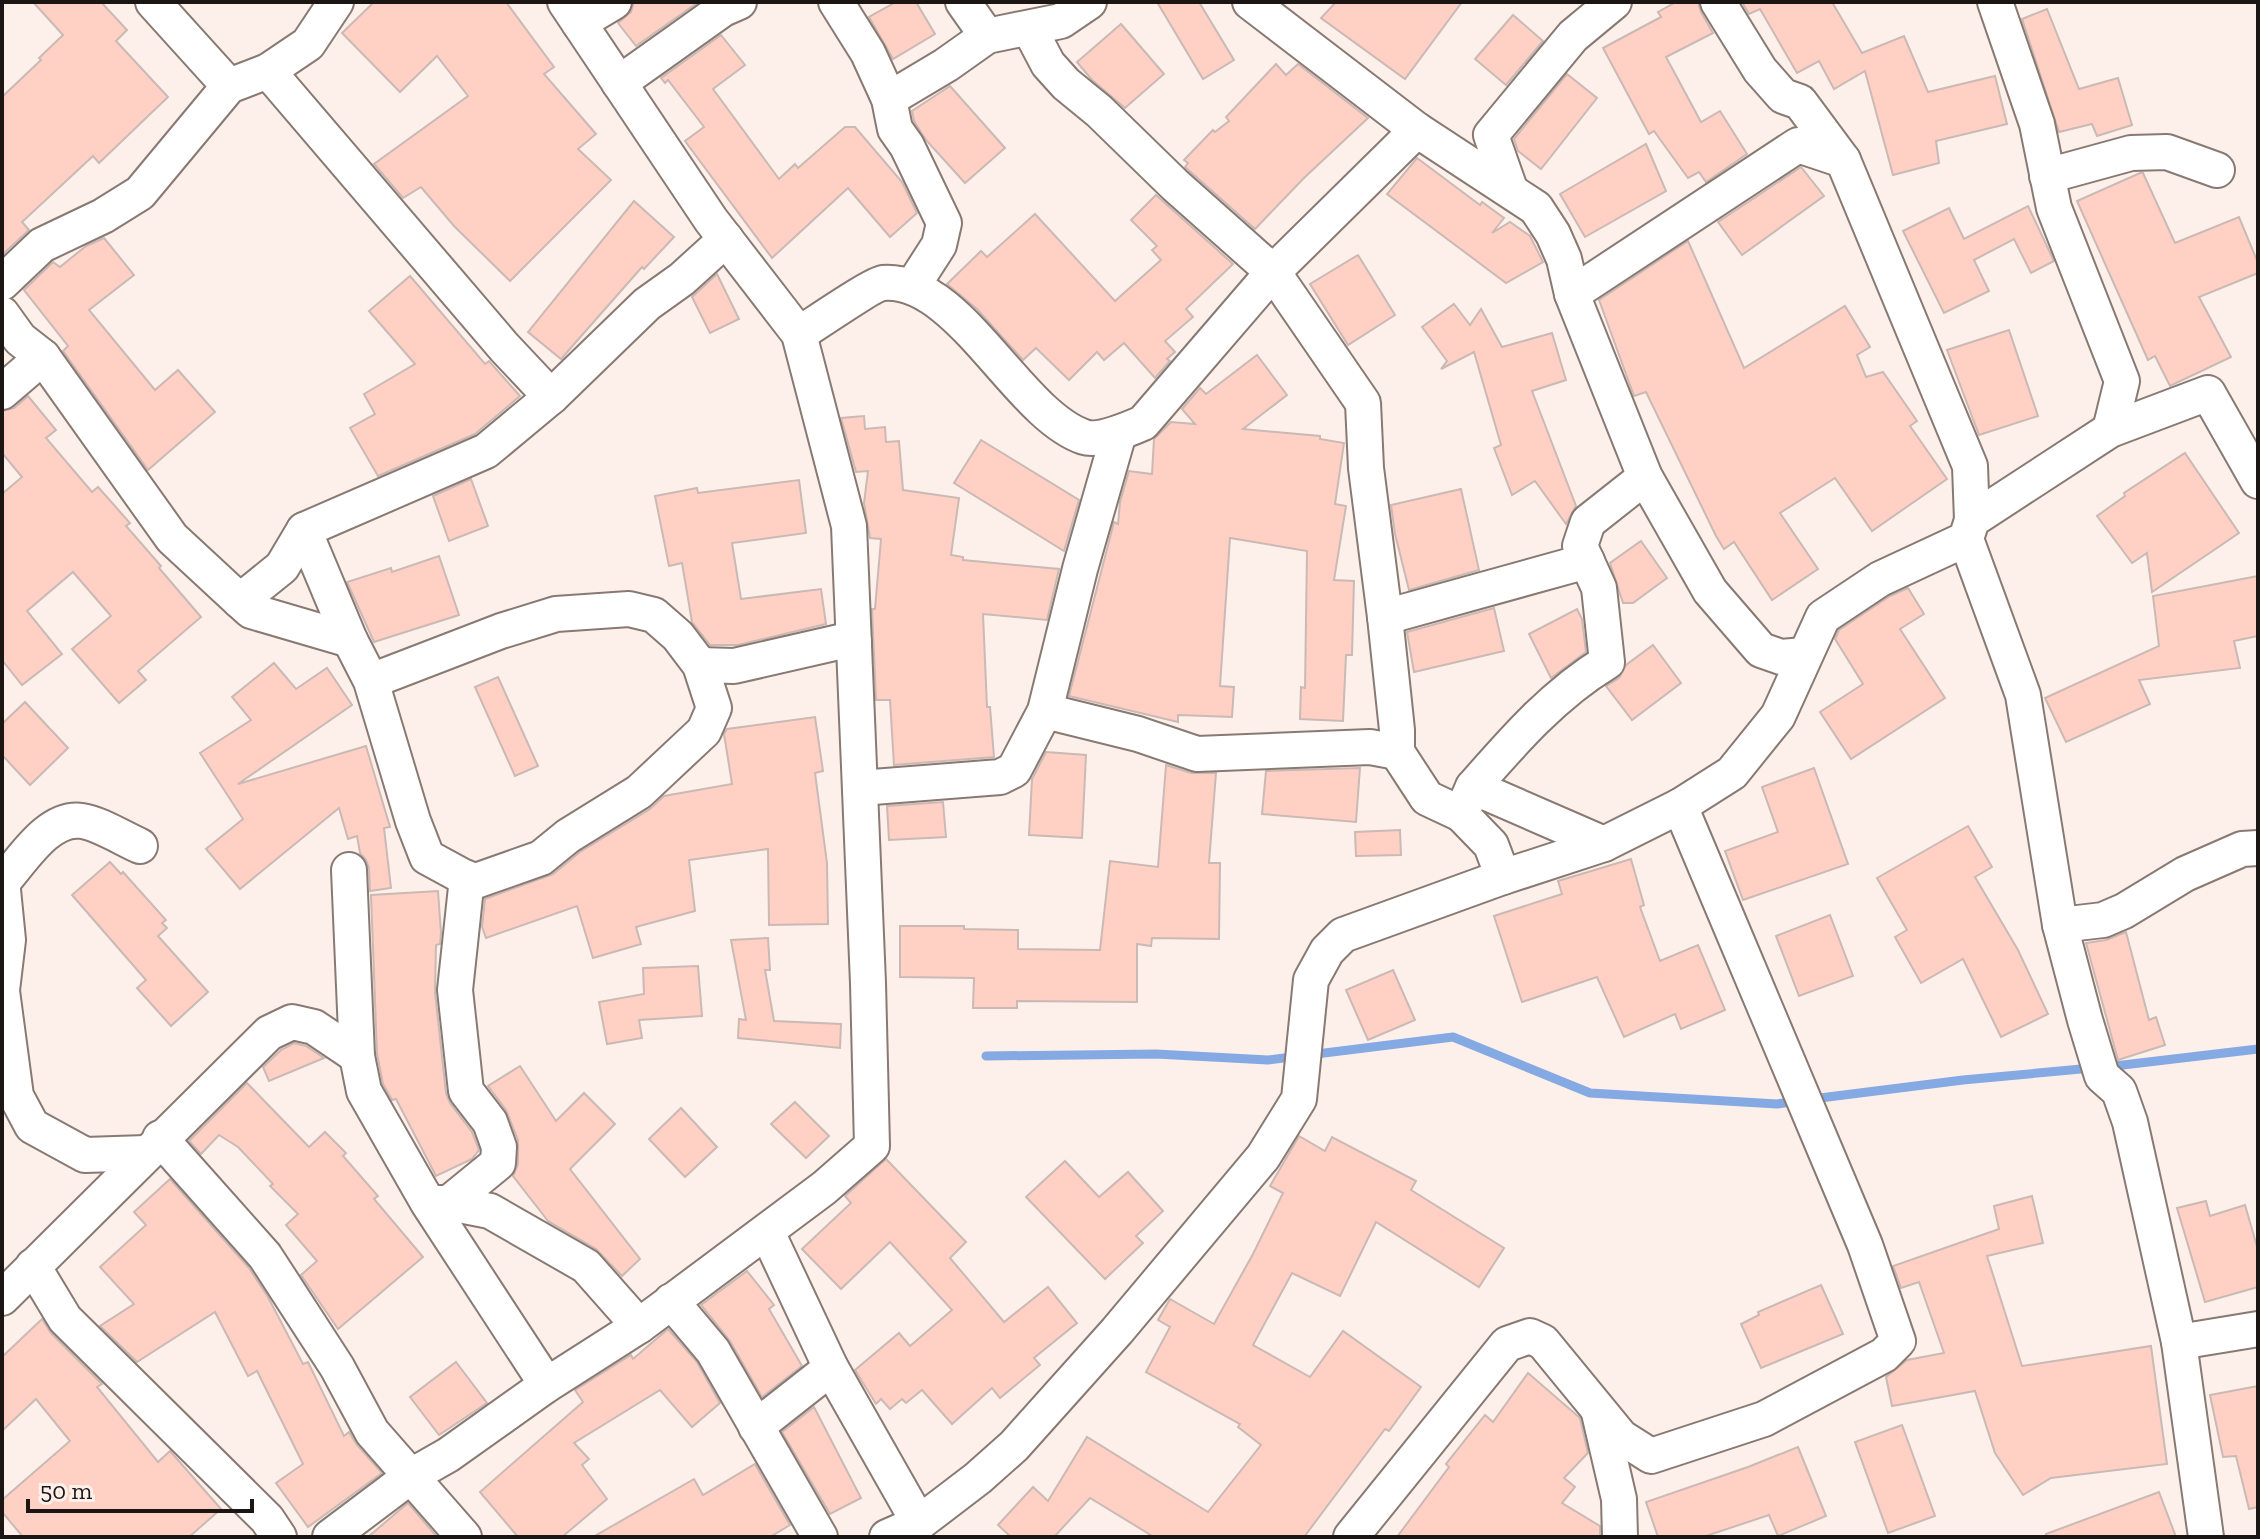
<svg xmlns="http://www.w3.org/2000/svg" width="2260" height="1539" viewBox="0 0 2260 1539" font-family="'Zilla Slab',serif">
  <style>
    .lines { fill: none; stroke-linecap: round; stroke-linejoin: round }
    .stream { stroke: #84a9e3; stroke-width: 9 }
    .building { fill: #ffd0c3; stroke: #cab9b4; stroke-width: 2 }
    .minor-casing { stroke: #887a73; stroke-width: 38 }
    .minor { stroke: #fff; stroke-width: 34 }
  </style>
  <rect width="100%" height="100%" fill="#fdf0ea"/>
  <g class="lines">
    <g class="stream">
      <polyline points="986,1056 1156,1054 1268,1060 1453,1037 1590,1093 1777,1104 1797,1101"/>
      <polyline points="2106,1067 2258,1049"/>
      <polyline points="1812,1099 1963,1080 2092,1068"/>
    </g>
  </g>
  <g class="building">
    <polygon points="33,2 101,2 127,30 116,41 168,97 99,163 93,156 22,222 29,230 2,255 2,97 41,60 39,58 63,35"/>
    <polygon points="374,2 506,2 554,67 544,74 596,134 578,149 611,180 510,281 454,226 421,187 403,198 374,164 468,96 437,56 400,92 342,33"/>
    <polygon points="634,2 696,2 697,3 636,46 618,23 631,12"/>
    <polygon points="896,2 916,2 935,34 893,59 869,17"/>
    <polygon points="1157,2 1199,2 1234,60 1203,79"/>
    <polygon points="1336,2 1462,2 1405,79 1321,18"/>
    <polygon points="1676,2 1698,2 1701,12 1713,33 1666,57 1701,122 1720,111 1747,154 1706,182 1699,172 1688,178 1654,131 1649,134 1603,48 1661,17 1658,12"/>
    <polygon points="1742,2 1832,2 1862,53 1904,36 1928,92 1995,76 2007,124 1936,141 1939,163 1893,175 1865,71 1834,89 1819,61 1797,73 1760,9 1749,14"/>
    <polygon points="2047,9 2079,89 2118,78 2132,125 2097,136 2092,124 2059,132 2022,19"/>
    <polygon points="1513,15 1543,41 1506,85 1475,59"/>
    <polygon points="1121,24 1164,74 1125,108 1092,80 1077,62"/>
    <polygon points="721,35 745,65 713,89 779,179 795,164 798,168 845,127 855,127 902,182 917,213 890,237 848,188 772,258 685,141 704,127 668,80 665,83 661,78"/>
    <polygon points="1276,64 1286,75 1298,64 1368,118 1304,178 1255,229 1185,167 1188,163 1184,160 1213,130 1215,132 1229,121 1226,117"/>
    <polygon points="1567,74 1597,98 1541,169 1518,151 1514,139"/>
    <polygon points="950,86 1005,148 965,183 926,140 914,121 912,111"/>
    <polygon points="1646,144 1666,191 1585,237 1560,194"/>
    <polygon points="1417,158 1480,205 1482,202 1504,218 1492,233 1510,222 1530,236 1543,262 1506,283 1387,194"/>
    <polygon points="1801,167 1824,196 1742,255 1718,222"/>
    <polygon points="2140,173 2143,173 2175,243 2239,217 2258,263 2258,273 2199,297 2231,357 2170,386 2155,356 2148,360 2077,201"/>
    <polygon points="1156,195 1233,264 1186,309 1193,317 1165,341 1175,352 1167,359 1170,361 1155,378 1124,343 1104,360 1097,352 1069,380 1036,348 1023,360 977,309 947,284 981,251 987,257 1035,214 1115,301 1161,260 1152,250 1157,246 1131,220"/>
    <polygon points="634,201 674,237 644,269 642,267 561,359 528,332"/>
    <polygon points="2028,206 2054,261 2031,273 2014,239 1974,260 1989,291 1944,313 1903,231 1949,208 1964,239"/>
    <polygon points="104,238 134,275 89,310 155,390 178,370 215,412 148,470 63,351 68,346 24,290 53,262 60,267 86,246"/>
    <polygon points="1688,241 1744,368 1845,306 1870,347 1857,355 1866,377 1883,372 1917,421 1910,426 1947,479 1872,531 1835,478 1780,513 1818,569 1772,600 1734,542 1724,549 1716,536 1646,392 1634,396 1599,300"/>
    <polygon points="1358,255 1395,315 1348,345 1310,284"/>
    <polygon points="717,274 739,319 710,333 692,297"/>
    <polygon points="410,276 485,364 489,361 520,396 475,434 378,476 350,428 375,414 364,394 415,364 369,311"/>
    <polygon points="1454,304 1470,325 1481,309 1502,347 1552,333 1566,380 1532,391 1576,506 1566,524 1535,481 1512,495 1494,448 1501,445 1474,352 1441,369 1447,361 1422,327"/>
    <polygon points="2009,330 2038,416 1979,435 1947,350"/>
    <polygon points="1257,355 1287,395 1243,429 1320,436 1320,439 1344,443 1335,504 1346,506 1334,580 1354,581 1352,655 1346,655 1343,721 1300,719 1301,687 1305,688 1307,551 1230,538 1220,686 1234,687 1232,717 1178,715 1178,722 1069,696 1114,522 1118,524 1120,502 1129,471 1152,474 1154,439 1171,422 1195,424 1182,409 1200,388 1206,394"/>
    <polygon points="28,396 56,430 46,438 92,492 98,487 130,523 126,526 161,566 159,568 201,617 138,671 146,680 119,703 72,649 111,616 73,572 27,611 62,654 22,685 2,660 2,494 22,477 2,453 2,411 14,408"/>
    <polygon points="864,416 865,429 885,427 886,442 899,441 903,490 959,498 951,555 963,557 963,560 1059,569 1047,620 983,614 987,707 990,707 994,757 894,765 890,700 876,700 872,609 875,609 881,539 870,538 864,503 868,471 856,472 841,418"/>
    <polygon points="981,440 1079,500 1064,551 954,483"/>
    <polygon points="2185,453 2239,533 2152,592 2147,553 2132,563 2097,516 2125,496 2124,493"/>
    <polygon points="471,479 488,526 449,541 433,496"/>
    <polygon points="799,480 806,533 732,543 741,599 821,589 826,624 738,645 710,645 692,622 682,563 669,566 655,496 697,488 698,493"/>
    <polygon points="1461,489 1479,570 1409,590 1395,534 1391,505"/>
    <polygon points="1641,541 1667,578 1633,603 1623,603 1610,563"/>
    <polygon points="439,556 459,615 374,642 347,582 391,568 392,572"/>
    <polygon points="2258,576 2258,636 2234,641 2240,668 2139,680 2150,704 2066,742 2045,698 2159,646 2153,596"/>
    <polygon points="1908,588 1924,614 1900,629 1945,698 1851,759 1820,712 1863,684 1835,639 1839,630 1890,596"/>
    <polygon points="1494,608 1504,651 1414,672 1407,632"/>
    <polygon points="1577,609 1582,619 1586,652 1551,678 1529,634"/>
    <polygon points="1653,645 1681,683 1632,720 1606,686 1619,678 1626,665"/>
    <polygon points="274,663 296,689 327,668 352,705 238,784 366,746 390,827 384,828 391,888 370,891 369,868 366,860 360,853 357,836 348,839 339,808 240,889 206,849 243,819 200,753 251,720 232,697"/>
    <polygon points="498,677 538,766 515,776 475,687"/>
    <polygon points="25,702 68,748 30,785 2,755 2,724"/>
    <polygon points="815,717 823,771 815,773 827,863 828,924 769,925 768,849 689,860 695,911 636,927 641,944 593,958 577,906 486,938 482,927 485,899 553,874 580,852 650,809 664,796 732,784 724,734 727,729"/>
    <polygon points="1046,752 1086,755 1082,838 1029,835 1032,779"/>
    <polygon points="1166,765 1191,773 1216,773 1209,863 1220,863 1219,939 1152,938 1151,946 1137,944 1137,1002 1017,1001 1017,1008 973,1008 974,978 900,977 900,926 964,926 964,929 1018,930 1018,949 1100,950 1110,861 1158,867"/>
    <polygon points="1360,768 1356,822 1262,814 1266,771"/>
    <polygon points="1814,768 1848,864 1743,900 1725,851 1778,832 1762,787"/>
    <polygon points="943,802 946,837 889,840 887,806"/>
    <polygon points="1968,826 1992,867 1975,877 2018,950 2048,1014 2001,1037 1963,959 1921,983 1895,937 1907,930 1877,878"/>
    <polygon points="1400,830 1401,855 1356,856 1355,832"/>
    <polygon points="1631,859 1644,905 1640,907 1660,961 1698,945 1725,1010 1681,1029 1675,1014 1624,1037 1597,977 1522,1002 1494,916 1562,894 1558,881"/>
    <polygon points="110,862 121,874 123,872 166,920 162,923 167,928 158,936 208,992 171,1026 137,988 146,980 72,895"/>
    <polygon points="438,891 441,933 440,944 436,945 435,992 446,1093 450,1103 472,1132 479,1150 472,1159 436,1176 396,1099 392,1100 383,1084 377,1054 371,895"/>
    <polygon points="1830,915 1853,976 1799,996 1776,936"/>
    <polygon points="2126,932 2149,1020 2156,1017 2165,1045 2118,1060 2086,943 2106,940"/>
    <polygon points="768,938 770,970 765,970 774,1021 841,1024 840,1048 738,1038 739,1019 746,1020 731,940"/>
    <polygon points="698,966 702,1016 639,1020 642,1038 607,1044 599,1002 644,994 643,968"/>
    <polygon points="1393,970 1415,1020 1368,1040 1346,990"/>
    <polygon points="294,1043 306,1046 324,1058 269,1081 263,1067 281,1050"/>
    <polygon points="520,1066 556,1121 584,1093 615,1124 570,1169 640,1259 622,1276 596,1249 548,1221 513,1176 518,1164 518,1140 506,1110 488,1086"/>
    <polygon points="247,1083 309,1147 325,1132 346,1153 343,1156 378,1196 374,1199 423,1257 338,1329 301,1275 317,1261 286,1225 298,1214 270,1186 273,1184 238,1147 219,1135 201,1154 189,1141"/>
    <polygon points="795,1102 829,1136 806,1158 771,1124"/>
    <polygon points="681,1108 717,1147 685,1177 649,1139"/>
    <polygon points="1299,1136 1325,1151 1332,1137 1416,1181 1411,1190 1504,1248 1479,1287 1376,1222 1340,1296 1292,1273 1253,1345 1310,1377 1343,1331 1421,1387 1389,1431 1385,1429 1304,1537 1154,1537 1090,1498 1054,1537 1011,1537 998,1525 1033,1487 1048,1501 1087,1437 1208,1512 1261,1445 1238,1427 1240,1424 1146,1372 1170,1327 1158,1320 1170,1299 1214,1324 1253,1254 1283,1193 1270,1186"/>
    <polygon points="886,1159 966,1242 950,1258 1004,1322 1048,1287 1077,1323 1034,1358 1040,1365 1000,1398 992,1388 952,1424 922,1390 906,1403 902,1399 890,1409 881,1399 876,1404 855,1370 899,1333 910,1346 952,1310 890,1242 841,1289 802,1249 851,1203 845,1196"/>
    <polygon points="1065,1161 1099,1197 1128,1172 1163,1211 1136,1236 1143,1243 1105,1279 1026,1197"/>
    <polygon points="170,1179 249,1268 268,1297 303,1364 308,1362 344,1436 349,1432 357,1445 382,1473 308,1527 276,1483 303,1464 257,1371 248,1376 215,1312 137,1362 100,1326 134,1304 100,1267 146,1225 134,1212"/>
    <polygon points="2032,1196 2043,1243 1987,1256 2022,1366 2151,1346 2167,1464 2051,1478 2023,1495 1995,1453 1975,1391 1892,1406 1886,1377 1907,1360 1944,1353 1919,1282 1901,1288 1893,1266 1999,1229 1994,1206"/>
    <polygon points="2206,1201 2210,1216 2245,1205 2258,1250 2258,1287 2205,1302 2177,1208"/>
    <polygon points="747,1271 774,1305 769,1309 802,1366 762,1397 730,1341 701,1305"/>
    <polygon points="1821,1285 1843,1334 1761,1368 1741,1324 1759,1315 1758,1312"/>
    <polygon points="42,1319 51,1333 102,1384 97,1387 158,1462 170,1451 221,1509 189,1537 23,1537 2,1512 2,1500 70,1441 36,1399 2,1431 2,1357"/>
    <polygon points="668,1329 697,1362 720,1403 692,1427 660,1390 574,1443 589,1459 582,1465 607,1499 562,1537 518,1537 480,1492 583,1402 575,1390 631,1355 633,1359"/>
    <polygon points="456,1362 487,1403 439,1435 410,1397"/>
    <polygon points="1528,1373 1580,1418 1588,1453 1564,1478 1575,1487 1562,1503 1600,1526 1600,1537 1397,1537 1449,1467 1446,1464 1485,1415 1493,1422"/>
    <polygon points="2258,1386 2258,1507 2249,1509 2236,1456 2223,1457 2210,1395"/>
    <polygon points="814,1407 861,1498 830,1514 782,1432"/>
    <polygon points="1902,1425 1935,1516 1888,1533 1855,1442"/>
    <polygon points="1798,1447 1826,1516 1778,1536 1769,1515 1703,1537 1658,1537 1646,1502 1748,1467"/>
    <polygon points="755,1464 790,1525 770,1537 593,1537 694,1479 703,1495"/>
    <polygon points="2159,1492 2176,1537 2046,1537 2046,1534"/>
    <polygon points="408,1503 437,1537 368,1537 402,1508"/>
  </g>
  <g class="lines">
    <defs>
      <g id="minor">
        <polyline points="153,2 229,86"/>
        <polyline points="836,2 868,53 889,99 895,129 907,146 944,223 939,245 912,287"/>
        <polyline points="963,2 987,36"/>
        <polyline points="1250,2 1417,130 1536,208 1553,234 1564,259 1572,294 1645,477 1710,591 1761,650 1781,657 1804,655"/>
        <polyline points="1718,2 1760,70 1783,96 1800,102 1843,160 1970,466 1972,520"/>
        <polyline points="1995,2 2037,124 2054,208 2122,381 2110,430"/>
        <polyline points="579,23 614,2"/>
        <polyline points="1029,28 1048,64 1066,84 1099,111 1175,185 1273,272 1363,403 1366,468 1385,617 1397,730 1397,752 1427,798 1461,814 1473,787 1604,844"/>
        <polyline points="268,71 504,347 551,397"/>
        <polyline points="619,83 723,9 739,2"/>
        <polyline points="889,99 946,65 987,36 1061,21 1089,2"/>
        <polyline points="2047,176 2131,153 2167,152 2217,170"/>
        <polyline points="1510,189 1491,135 1573,36 1614,2"/>
        <polyline points="2,283 42,245 103,216 140,193 229,86 268,71 308,44 336,2"/>
        <polyline points="1572,294 1798,145 1843,160"/>
        <polyline points="2,314 20,339 43,357 172,538 240,601 251,611 350,640"/>
        <path d="M799,334c13,-8 74,-50 84,-51 76,-6 134,131 201,154 15,5 45,-8 59,-14l130,-151 144,-142"/>
        <polyline points="2,392 43,357"/>
        <polyline points="304,530 350,640 371,681 413,821 427,857 473,882 541,858 568,836 639,792 704,731 714,708 700,665 678,636 654,615 629,609 556,614 501,631 371,681"/>
        <polyline points="1966,539 2023,695 2060,925 2085,1020 2102,1076 2119,1091 2130,1122 2179,1342 2206,1537"/>
        <polyline points="240,601 282,567 304,530 486,451 551,397 647,304 682,279 726,239"/>
        <polyline points="1385,617 1587,561"/>
        <polyline points="700,665 734,666 839,642 854,642"/>
        <polyline points="1045,711 1138,734 1197,754 1370,747 1397,752"/>
        <path d="M1473,787c40,-46 81,-93 134,-125l-8,-74 -19,-42 8,-24 57,-45"/>
        <polyline points="860,788 1000,777 1014,770 1045,711 1080,569 1119,433"/>
        <polyline points="1461,814 1491,845 1503,877"/>
        <polyline points="349,870 357,1056 364,1091 428,1203 541,1376 545,1386"/>
        <polyline points="2,880 8,940 2,990"/>
        <path d="M2,883c20,-22 46,-67 80,-62 16,2 42,18 58,25"/>
        <polyline points="2060,925 2103,920 2124,911 2185,874 2242,849 2258,848"/>
        <polyline points="2,991 16,1096 32,1126 85,1155 146,1153"/>
        <polyline points="160,1138 265,1256 337,1367 372,1432 464,1537"/>
        <polyline points="434,1203 449,1203 490,1211 586,1266 639,1326"/>
        <polyline points="449,1203 498,1163 499,1147 490,1122 466,1091 455,990 467,878"/>
        <polyline points="767,1232 831,1368 919,1523"/>
        <polyline points="33,1266 65,1319 267,1519 279,1537"/>
        <polyline points="2,1298 269,1033 292,1022 314,1027 357,1056"/>
        <polyline points="671,1301 713,1351 820,1537"/>
        <polyline points="2179,1342 2258,1329"/>
        <polyline points="1599,1413 1619,1499 1620,1537"/>
        <polyline points="756,1427 831,1368"/>
        <polyline points="330,1537 411,1476 448,1455 545,1386 639,1326 824,1188 872,1146 868,983 849,526 799,334 711,220 565,2"/>
        <polyline points="887,1537 919,1523 978,1478 1014,1446 1117,1331 1263,1157 1299,1099 1311,980 1327,951 1343,935 1503,877 1604,844 1680,806 1732,773 1778,716 1823,617 1880,579 1966,539 1972,520 2110,430 2208,393 2258,481"/>
        <polyline points="1351,1537 1507,1344 1530,1336 1543,1342 1621,1437 1651,1456 1764,1419 1884,1355 1898,1341 1865,1245 1680,806"/>
      </g>
    </defs>
    <use href="#minor" class="minor-casing"/>
    <use href="#minor" class="minor"/>
  </g>
  <rect width="2260" height="1539" fill="none" stroke="#1b1513" stroke-width="8"/>
  <path d="M28 1499v12h224v-12" fill="none" stroke="#1b1513" stroke-width="4"/>
  <text x="40" y="1499" font-size="24" fill="#1b1513" stroke="#fdf0ea" stroke-width="6" paint-order="stroke">50 m</text>
</svg>
